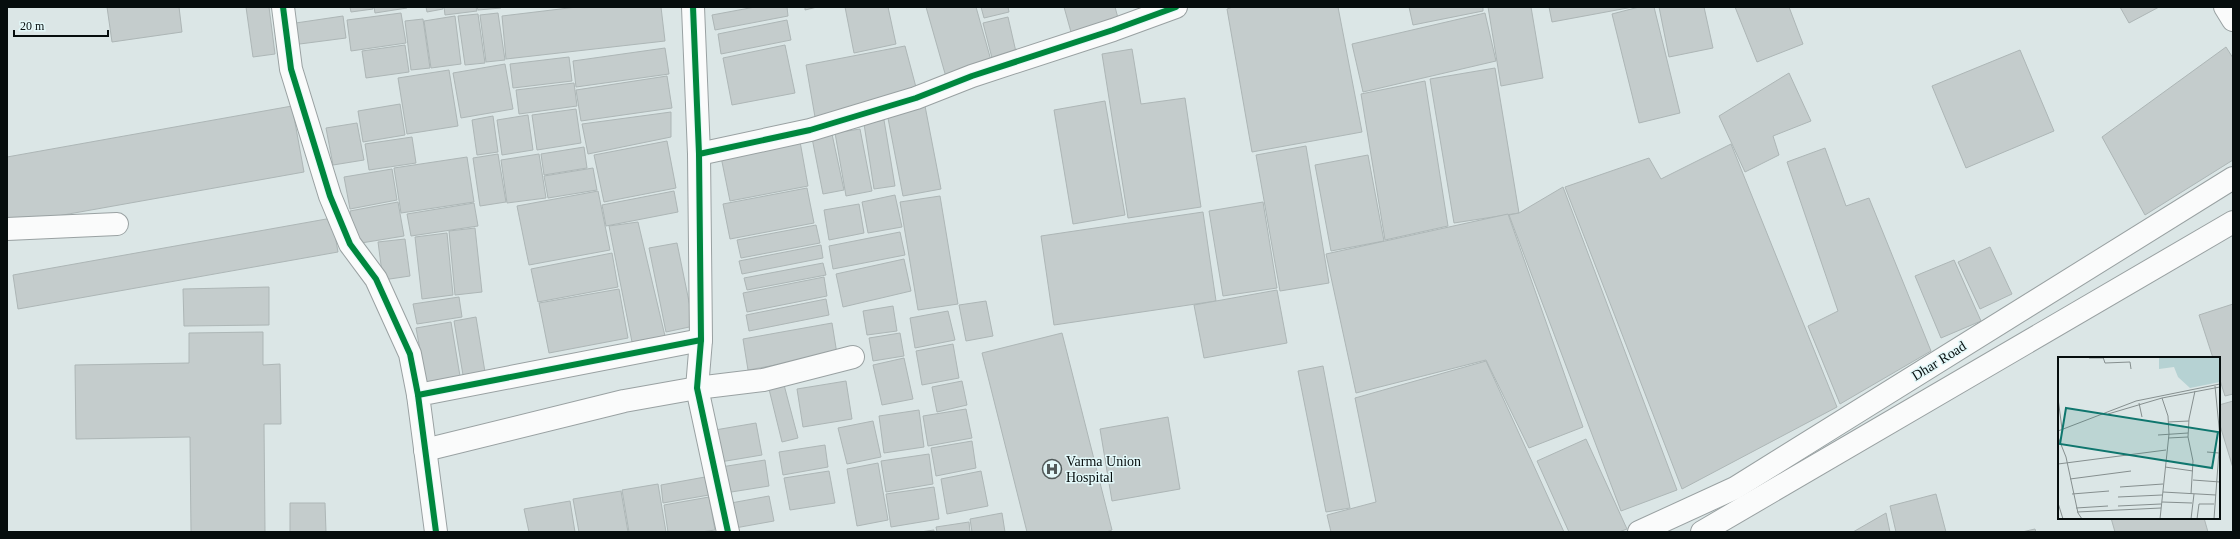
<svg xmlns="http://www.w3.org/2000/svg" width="2240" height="539" viewBox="0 0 2240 539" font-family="'Times New Roman',serif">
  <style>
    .building { fill: #c4cccc; stroke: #adb6b6 }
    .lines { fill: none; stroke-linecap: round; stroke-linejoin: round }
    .minor-casing { stroke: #99a1a2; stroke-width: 24 }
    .major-casing { stroke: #99a1a2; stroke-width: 24 }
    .minor { stroke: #fafbfb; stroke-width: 22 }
    .major { stroke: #fafbfb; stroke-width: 22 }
    .cycleway-casing { stroke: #e3f8f9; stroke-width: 8 }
    .cycleway { stroke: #00873e; stroke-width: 6 }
    .labels { text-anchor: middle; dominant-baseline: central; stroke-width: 3; stroke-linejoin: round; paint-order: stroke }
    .street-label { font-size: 14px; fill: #060d0d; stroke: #e3f8f9 }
    .poi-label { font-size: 14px; fill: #060d0d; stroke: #e3f8f9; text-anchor: start }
    .inset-road { fill: none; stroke: #868f8f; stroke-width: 1 }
    .view { fill: #0f766e; fill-opacity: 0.15; stroke: #0f766e; stroke-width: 2 }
    .inset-edge { fill: none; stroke: #060d0d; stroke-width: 2 }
  </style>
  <rect width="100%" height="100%" fill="#dbe6e6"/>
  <g class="building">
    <polygon points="107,7 179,7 182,32 112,42"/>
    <polygon points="246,7 269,7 275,54 253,57"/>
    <polygon points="350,7 373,7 373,9 351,12"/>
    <polygon points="374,7 406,7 407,8 375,13"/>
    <polygon points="426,7 443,7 443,9 427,12"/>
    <polygon points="444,7 476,7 477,11 445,15"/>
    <polygon points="477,7 501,7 501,8 478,10"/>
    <polygon points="577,7 661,7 665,41 506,59 502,16"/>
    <polygon points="755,7 787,7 788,16 715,30 712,15"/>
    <polygon points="805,7 817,7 805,10"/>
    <polygon points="845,7 888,7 896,44 854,53"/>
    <polygon points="926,7 976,7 992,64 946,77"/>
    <polygon points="981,7 1008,7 1009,12 984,18"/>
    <polygon points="1064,7 1115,7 1118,18 1071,32"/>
    <polygon points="1233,7 1338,7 1362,132 1252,152 1227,9"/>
    <polygon points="1409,7 1483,7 1483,11 1413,25"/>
    <polygon points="1488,7 1531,7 1543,78 1501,86"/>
    <polygon points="1549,7 1633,7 1552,22"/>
    <polygon points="1639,7 1654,7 1680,113 1639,123 1612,14"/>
    <polygon points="1659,7 1704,7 1713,48 1669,57"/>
    <polygon points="1735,7 1789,7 1803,44 1757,62"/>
    <polygon points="2120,7 2159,7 2129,23"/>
    <polygon points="401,13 406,43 351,51 347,20"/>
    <polygon points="498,13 505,60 486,62 480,15"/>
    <polygon points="1485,13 1496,61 1363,92 1352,44"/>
    <polygon points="478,14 485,63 465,65 458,16"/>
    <polygon points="343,16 346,38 292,45 289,24"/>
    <polygon points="455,16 461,64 431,68 424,21"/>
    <polygon points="1008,17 1016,52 992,58 983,23"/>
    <polygon points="423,19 430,68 411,70 405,21"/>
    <polygon points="787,20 791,40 721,54 718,34"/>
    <polygon points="405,45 409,72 366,78 362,51"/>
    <polygon points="785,45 795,93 732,105 723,58"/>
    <polygon points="905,46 917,91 815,117 806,65"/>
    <polygon points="2226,47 2233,58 2233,160 2145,215 2102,137"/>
    <polygon points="665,48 669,74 576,87 573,61"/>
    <polygon points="1132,49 1141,104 1185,98 1201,207 1128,218 1102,54"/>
    <polygon points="2020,50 2054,131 1966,168 1932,86"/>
    <polygon points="569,57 572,81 513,88 510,64"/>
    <polygon points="505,64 513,109 461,118 453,73"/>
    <polygon points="1495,68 1519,213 1454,223 1430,79"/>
    <polygon points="449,70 458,126 407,134 398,78"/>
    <polygon points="1789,73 1811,121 1773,136 1779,155 1745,172 1719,116"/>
    <polygon points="667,76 672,108 581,121 576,90"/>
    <polygon points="1425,81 1448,226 1385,240 1361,94"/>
    <polygon points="574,83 577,106 519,114 516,90"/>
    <polygon points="1105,101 1125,215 1073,224 1054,110"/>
    <polygon points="400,104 405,135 363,142 358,111"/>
    <polygon points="292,106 304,172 7,225 7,157"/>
    <polygon points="925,106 941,189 903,196 887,113"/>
    <polygon points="576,109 581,143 537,150 532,115"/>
    <polygon points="671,112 671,137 588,154 582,124"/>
    <polygon points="528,115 533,150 502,155 497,120"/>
    <polygon points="493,116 498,152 477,155 472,120"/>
    <polygon points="884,120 895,186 874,189 864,124"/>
    <polygon points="357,123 364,160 333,165 326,128"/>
    <polygon points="860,129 872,191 846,196 835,133"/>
    <polygon points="832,134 844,190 823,194 812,138"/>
    <polygon points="799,136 808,186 730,201 720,152"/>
    <polygon points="412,137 416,163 369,170 365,144"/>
    <polygon points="667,141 676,188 604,202 594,155"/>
    <polygon points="1731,144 1837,407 1682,489 1565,187 1649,158 1661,179"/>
    <polygon points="1306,146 1329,283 1280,291 1256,155"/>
    <polygon points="584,147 587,168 544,175 541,154"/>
    <polygon points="1825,148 1846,206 1869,198 1931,351 1840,404 1808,326 1838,311 1787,162"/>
    <polygon points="498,154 506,202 480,206 473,158"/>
    <polygon points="539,154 546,198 507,203 501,160"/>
    <polygon points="1368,155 1384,241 1331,251 1315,165"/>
    <polygon points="467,157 474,202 401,213 394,168"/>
    <polygon points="593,168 597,190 548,198 544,176"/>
    <polygon points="392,169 397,200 350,209 344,177"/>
    <polygon points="1563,187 1677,490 1621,511 1509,215 1519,213"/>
    <polygon points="807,188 814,223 730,239 723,204"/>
    <polygon points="598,191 610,250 529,265 517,206"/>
    <polygon points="674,191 678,212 606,226 602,205"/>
    <polygon points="895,195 902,227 868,233 862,202"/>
    <polygon points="940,196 958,304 918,310 900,202"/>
    <polygon points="398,202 404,236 355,244 350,211"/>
    <polygon points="1263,202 1277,288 1223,296 1209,211"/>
    <polygon points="474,203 478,226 411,236 407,214"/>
    <polygon points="859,204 864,233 829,240 824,210"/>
    <polygon points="1203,212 1216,301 1054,325 1041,236"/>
    <polygon points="1508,214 1583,427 1529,448 1486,360 1356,393 1326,254"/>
    <polygon points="332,218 338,252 18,309 13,275"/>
    <polygon points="638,222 665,336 632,342 609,226"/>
    <polygon points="816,225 820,243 741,258 737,240"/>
    <polygon points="475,228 482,292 455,295 449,231"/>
    <polygon points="900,232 905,255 833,269 829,246"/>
    <polygon points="447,233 453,295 422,299 415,237"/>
    <polygon points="405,239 410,276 383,280 378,242"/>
    <polygon points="677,243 694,326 666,332 649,248"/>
    <polygon points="821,245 823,258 742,274 739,261"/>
    <polygon points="1990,247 2012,294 1980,309 1958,262"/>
    <polygon points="612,253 618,287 538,302 531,269"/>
    <polygon points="904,259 911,291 843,307 836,274"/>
    <polygon points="1954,260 1981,321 1941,338 1915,276"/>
    <polygon points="823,263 826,275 747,290 744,278"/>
    <polygon points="824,277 827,296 747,312 743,293"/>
    <polygon points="269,287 269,325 184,326 183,289"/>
    <polygon points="619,289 628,338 549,353 539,303"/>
    <polygon points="1277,290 1287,343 1204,358 1194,305"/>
    <polygon points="459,297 462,317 417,324 413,304"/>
    <polygon points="826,299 829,315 749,331 746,315"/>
    <polygon points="986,301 993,336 966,341 959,305"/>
    <polygon points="2233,304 2233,394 2225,396 2219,377 2219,358 2213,358 2199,315"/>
    <polygon points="893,306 897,331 867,335 863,311"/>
    <polygon points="948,311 955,340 915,348 910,318"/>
    <polygon points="476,317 485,372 463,375 454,321"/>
    <polygon points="451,322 460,376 426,382 416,328"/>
    <polygon points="832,323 837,354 748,370 743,339"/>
    <polygon points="263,332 263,365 280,364 281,424 264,424 265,532 191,532 190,437 76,439 75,365 189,363 189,333"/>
    <polygon points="900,333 904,356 873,361 869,338"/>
    <polygon points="1062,333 1112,530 1106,532 1027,532 982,353"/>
    <polygon points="953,344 959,378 922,385 916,351"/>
    <polygon points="904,358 913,399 882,405 873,365"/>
    <polygon points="1486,361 1564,532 1331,532 1327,515 1376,502 1355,398"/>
    <polygon points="1323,366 1350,508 1326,512 1298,371"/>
    <polygon points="783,381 798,438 782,442 768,385"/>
    <polygon points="846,381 852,419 803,427 797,389"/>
    <polygon points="962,381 967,405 937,412 932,387"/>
    <polygon points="2233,401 2233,468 2219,422 2219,405"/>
    <polygon points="966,409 972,438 928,446 923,416"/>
    <polygon points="919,410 924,447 884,453 879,416"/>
    <polygon points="1168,417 1180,489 1112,501 1100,429"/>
    <polygon points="873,421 881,457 847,464 838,428"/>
    <polygon points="756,423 762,455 720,462 715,430"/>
    <polygon points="1586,439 1627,529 1619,532 1569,532 1537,461"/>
    <polygon points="972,441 976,468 936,476 931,448"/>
    <polygon points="825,445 828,467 783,475 779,452"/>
    <polygon points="929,454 933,484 886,492 881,461"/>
    <polygon points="765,460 769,486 725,493 721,467"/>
    <polygon points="878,463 888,520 857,526 847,469"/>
    <polygon points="829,471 835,503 790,510 784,478"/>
    <polygon points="981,471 988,506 947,514 941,479"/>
    <polygon points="705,477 709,495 663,503 661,485"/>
    <polygon points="658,484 666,532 629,532 622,490"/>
    <polygon points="934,487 939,519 891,527 886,494"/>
    <polygon points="621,491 628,532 579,532 573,499"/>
    <polygon points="1936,494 1946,532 1896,532 1890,506"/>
    <polygon points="769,496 774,521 735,528 731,503"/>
    <polygon points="709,497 715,530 701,532 668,532 664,505"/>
    <polygon points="570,501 575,532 529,532 524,509"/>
    <polygon points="290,503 325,503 326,532 290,532"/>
    <polygon points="1002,513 1005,532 972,532 970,519"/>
    <polygon points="1886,513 1890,532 1853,532"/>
    <polygon points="2111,518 2204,518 2208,532 2115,532"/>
    <polygon points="969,522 970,532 937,532 936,527"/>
    <polygon points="2035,529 2036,532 2022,532"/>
    <polygon points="934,530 934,532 920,532"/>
  </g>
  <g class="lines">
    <defs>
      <g id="minor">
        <polyline points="283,7 291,69 330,196 350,244 376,279 410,354 418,395"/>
        <polyline points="693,7 699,154 701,340 697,388 728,532"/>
        <polyline points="2225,7 2233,20"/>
        <polyline points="699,154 810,130 916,98 972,76 1113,30 1176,7"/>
        <polyline points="7,229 117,224"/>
        <polyline points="425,450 624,401 697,388 763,380 853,357"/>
        <polyline points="436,532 418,395 701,340"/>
      </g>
      <g id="major">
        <polyline points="1639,532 1735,488 2233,178"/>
        <polyline points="1702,532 2233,222"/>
      </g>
    </defs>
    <use href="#minor" class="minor-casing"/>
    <use href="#major" class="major-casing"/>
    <use href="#minor" class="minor"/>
    <use href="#major" class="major"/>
    <defs>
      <g id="cycleway">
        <polyline points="283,7 291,69 330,196 350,244 376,279 410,354 418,395"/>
        <polyline points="693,7 699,154 701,340 697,388 728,532"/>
        <polyline points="699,154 810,130 916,98 972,76 1113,30 1176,7"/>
        <polyline points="436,532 418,395 701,340"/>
      </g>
    </defs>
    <use href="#cycleway" class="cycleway-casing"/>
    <use href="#cycleway" class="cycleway"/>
  </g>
  <defs>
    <symbol id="hospital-ring" viewBox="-11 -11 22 22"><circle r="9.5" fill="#e3f8f9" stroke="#515959" stroke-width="1.5"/><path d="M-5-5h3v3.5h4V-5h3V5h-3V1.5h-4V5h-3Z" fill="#515959"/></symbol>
  </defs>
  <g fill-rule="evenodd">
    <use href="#hospital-ring" x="1041" y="458" width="22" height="22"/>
  </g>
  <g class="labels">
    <g class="street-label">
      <text transform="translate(1939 361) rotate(-32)">Dhar Road</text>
    </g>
    <g class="poi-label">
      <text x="1066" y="461">Varma Union<tspan x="1066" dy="16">Hospital</tspan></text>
    </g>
  </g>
  <g transform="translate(2058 357)">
    <rect width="162" height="162" fill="#dbe6e6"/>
    <path d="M101,0h61v25l-30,6 -12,-11 -4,-10 -15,2z" fill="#b6d2d3"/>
    <path class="inset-road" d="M45,0l2,6 25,-1 1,7M31,1h14M0,41l4,31M81,46l3,14M50,57l54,-16 58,-11M110,65l21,-1M0,74l78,-30 84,-17M100,78l30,-2M0,80l8,20 12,56 4,6M130,80l5,24 -2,33M110,81l20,-1 1,-18 6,-28M149,95l12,1M0,107l108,-14M107,110l28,4M12,122l61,-8M135,123l27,2M62,130l43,-3M105,135l53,3M14,137l37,-3M60,140l44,-2M104,145l30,1M0,146l5,16M60,149l43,-2M18,151l32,-2M19,155l84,-4M102,162l9,-85 -1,-18 -6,-18M133,162l3,-25M139,162l2,-15h15M156,162l6,-82 -5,-51"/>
    <path class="view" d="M8,51l152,24 -6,36 -152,-24z"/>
    <rect width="162" height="162" class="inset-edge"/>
  </g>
  <rect width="2240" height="539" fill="none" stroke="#060d0d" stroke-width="16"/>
  <path d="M14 30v6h94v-6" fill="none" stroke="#060d0d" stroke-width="2"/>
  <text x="20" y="30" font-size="12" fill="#060d0d" stroke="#e3f8f9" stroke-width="3" paint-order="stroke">20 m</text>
</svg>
